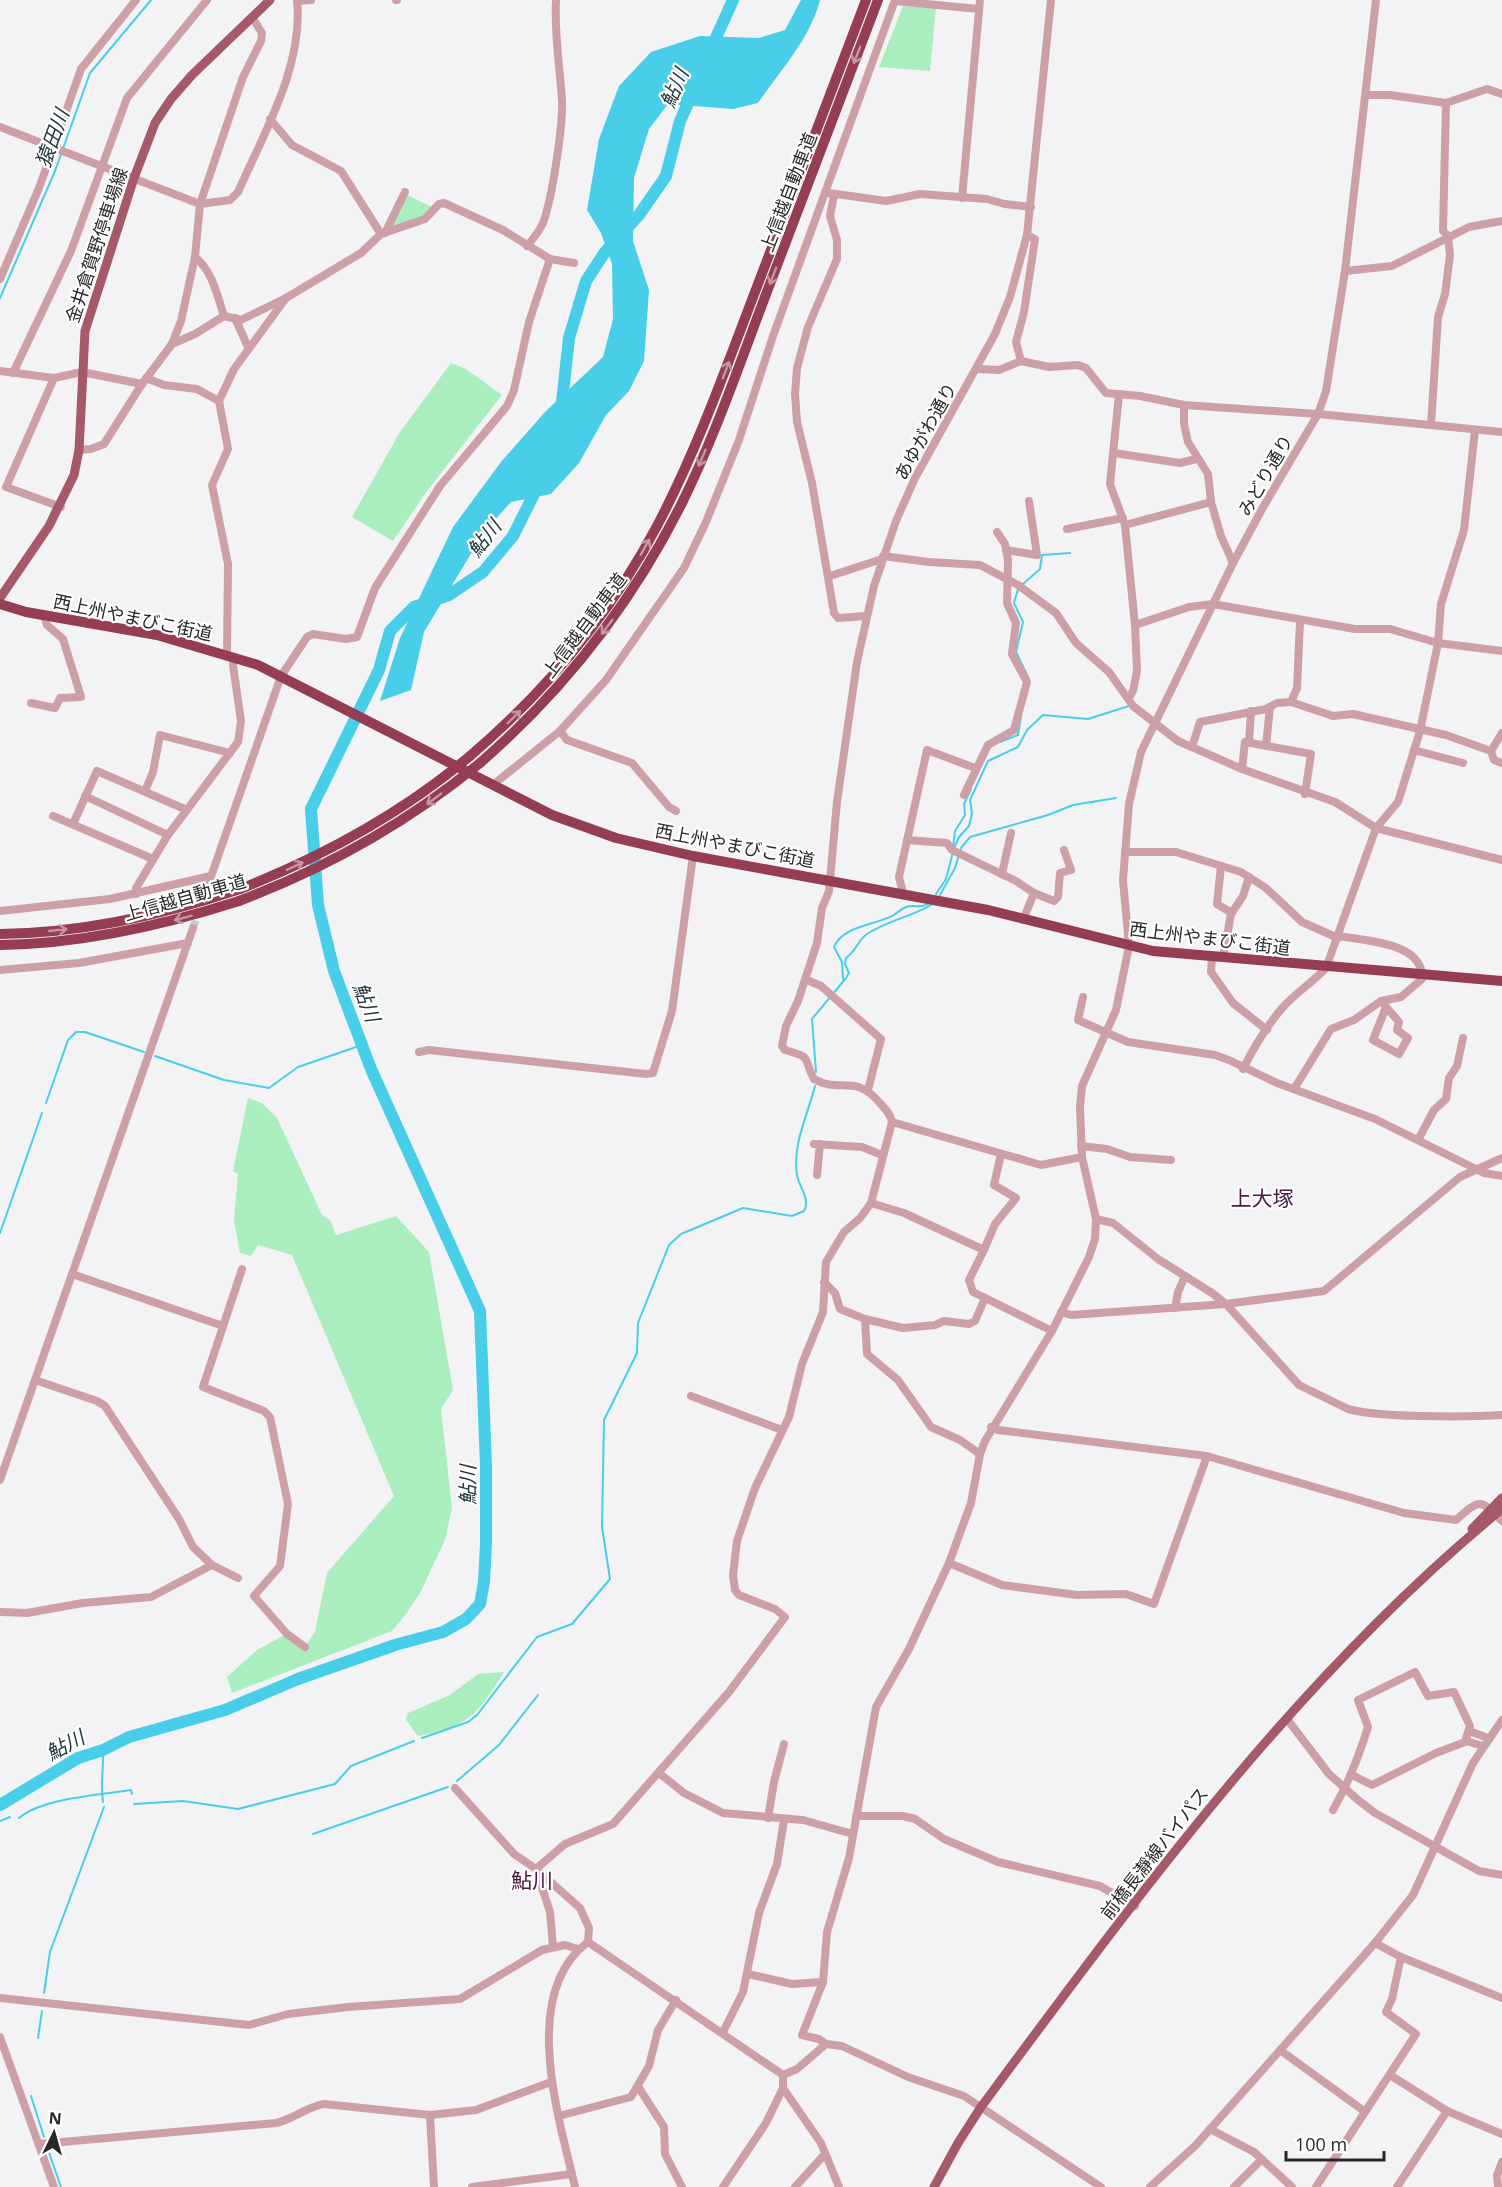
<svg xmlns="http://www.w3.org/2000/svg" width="1502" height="2187" viewBox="0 0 1502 2187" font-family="'Open Sans','Noto Sans JP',sans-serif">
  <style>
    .green { fill: #aaedbe }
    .water { fill: #48cee8 }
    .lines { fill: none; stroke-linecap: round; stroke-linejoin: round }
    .stream { stroke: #48cee8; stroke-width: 2 }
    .river { stroke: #48cee8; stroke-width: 12 }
    .minor-tunnel { stroke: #cacacc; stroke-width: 8; stroke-dasharray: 8 4; stroke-linecap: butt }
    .minor { stroke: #cda0a8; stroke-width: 8 }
    .major { stroke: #a55969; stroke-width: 9 }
    .highway { stroke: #953e53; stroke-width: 10 }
    .highway-bridge { stroke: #953e53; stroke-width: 10 }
    .oneway { stroke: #c595a0 }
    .labels { text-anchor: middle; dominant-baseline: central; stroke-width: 4.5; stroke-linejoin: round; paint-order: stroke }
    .street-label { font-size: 18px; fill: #282829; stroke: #fff }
    .water-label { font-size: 20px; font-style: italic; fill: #20373c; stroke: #fff }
    .quarter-label { font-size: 21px; fill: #4c1845; stroke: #fff }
  </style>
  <rect width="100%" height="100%" fill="#f3f3f5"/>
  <g class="green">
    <polygon points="903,6 936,8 930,71 879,67"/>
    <polygon points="407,195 432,207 423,218 391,229"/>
    <polygon points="451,363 466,369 502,395 427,491 393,541 352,517 400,432"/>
    <polygon points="248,1098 262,1103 277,1118 322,1215 330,1220 336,1235 396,1216 429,1252 453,1390 441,1409 452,1508 445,1540 420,1593 406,1614 392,1631 232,1693 227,1677 257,1650 284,1635 303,1649 315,1632 327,1573 394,1496 292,1255 258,1245 251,1256 240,1253 234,1221 238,1174 233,1171"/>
    <path d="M504,1672c-27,43 -33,53 -86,64l-12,-16 2,-7 42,-18 28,-21z"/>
  </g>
  <path class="water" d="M801,0h19c-10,39 -40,71 -62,103l-25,6 -65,-5 -19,25 -15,49 -1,63 16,49 -5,71 -15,30 -23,24 -27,48 -28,31 -40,8 -27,30 -60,100 -13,58 -31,11 20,-63 53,-111 48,-65 44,-50 58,-55 10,-38 -1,-55 -11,-31 -14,-23 12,-71 20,-53 32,-34 49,-16 59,2 26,-8z"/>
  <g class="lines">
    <g class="stream">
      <polyline points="0,298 55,171 90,73 151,0"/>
      <polyline points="1023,584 1040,569 1042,555 1070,553"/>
      <polyline points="1018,589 1014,603 1023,622 1016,652 1029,679"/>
      <polyline points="1000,742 1018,735 1021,716"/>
      <polyline points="953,847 955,831 965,815 964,804 971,789"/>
      <polyline points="954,848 959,837 969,826 972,814 970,800 988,761 1018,747 1027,730 1043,715 1088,719 1129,706"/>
      <polyline points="936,894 946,879 953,852"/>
      <polyline points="940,895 955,868 961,848 970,837 1048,815 1073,805 1116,798"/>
      <path d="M843,979l-1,-17 -8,-15c8,-21 42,-22 60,-32 4,-3 7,-6 12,-8 8,-3 15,2 22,-3"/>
      <polyline points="155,1056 224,1080 269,1088 298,1067 362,1045"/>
      <path d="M816,1072l-4,-53 34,-41 3,-5 -4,-9 1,-6c10,-7 13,-19 21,-24 21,-14 44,-17 64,-29"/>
      <polyline points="46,1103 68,1040 76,1032 85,1032 144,1052"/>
      <polyline points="0,1233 42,1113"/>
      <path d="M422,1738l46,-16 9,-7 60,-78 35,-13 38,-45 -8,-52 2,-107 33,-67 1,-30 31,-78 12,-11 62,-26 49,8 12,-5c7,-11 -5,-24 -7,-36 -5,-30 11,-61 18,-89"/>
      <polyline points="457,1781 499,1745 538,1695"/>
      <path d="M103,1802c-3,-18 1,-34 0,-52"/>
      <polyline points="134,1804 183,1801 238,1809 335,1784 351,1766 414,1741"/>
      <path d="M19,1818c23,-20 81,-23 112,-28l1,4"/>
      <polyline points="0,1821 10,1817"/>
      <polyline points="313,1834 448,1787"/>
      <polyline points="44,1993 50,1952 104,1807"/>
      <polyline points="38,2038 42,2011"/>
      <polyline points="31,2096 44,2137"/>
      <polyline points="47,2147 61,2187"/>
    </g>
    <g class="river">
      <polyline points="710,51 733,0"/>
      <polyline points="561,411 569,338 586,281 605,252 639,215 666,176 680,121 693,92"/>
      <polyline points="0,1805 78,1758 103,1750 129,1737 225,1710 298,1679 395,1645 443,1632 466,1619 480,1604 484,1582 486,1543 486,1466 480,1311 371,1069 334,971 318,905 311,809 379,670 390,631 414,607 449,595 483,572 513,536 540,482"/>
    </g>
    <polyline class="minor-tunnel" points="193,928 207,888"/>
    <g class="minor">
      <polyline points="396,0 397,0"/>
      <polyline points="297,1 311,0"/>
      <polyline points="895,1 979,9"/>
      <polyline points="1367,95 1390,95 1446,103 1487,89 1502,94"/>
      <polyline points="270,119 292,145 341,171 381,234"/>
      <path d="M0,127l200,77 30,-4 8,-8c26,-59 66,-127 59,-192"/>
      <polyline points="829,193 886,201 920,194 987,199 1005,204 1031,207"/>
      <polyline points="834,195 830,216 837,240 837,259 808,327 797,368 795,394 797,422 812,483 834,613 838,618 866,616"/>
      <polyline points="962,198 980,0"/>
      <polyline points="385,233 405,192"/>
      <path d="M527,246c6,-7 12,-14 16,-23 9,-24 20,-96 19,-122 -2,-34 -8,-67 -6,-101"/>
      <path d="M195,257c18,15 22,38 29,59"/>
      <polyline points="1345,271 1392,266 1469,227 1502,221"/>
      <polyline points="0,279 39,188 81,69 136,0"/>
      <polyline points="235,318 248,347"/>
      <polyline points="172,344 195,334 224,316 241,320 286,298 361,253 381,234 425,219 439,204 444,203 503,230 550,259 574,263"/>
      <polyline points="1021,361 1016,342 1024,312 1035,239 1027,235"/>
      <polyline points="978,369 999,370 1021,361 1049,367 1078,365 1086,368 1106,393 1140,396 1184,405 1318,414 1502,432"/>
      <polyline points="0,371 54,378 82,372 142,384"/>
      <polyline points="13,373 71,251 127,98 207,0"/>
      <polyline points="54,378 6,487 61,507"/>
      <polyline points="146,378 164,385 197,389 219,401"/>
      <polyline points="1119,394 1110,484 1125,525 1135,625 1137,671 1133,691 1129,698"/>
      <polyline points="1184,405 1184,424 1188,442 1208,474 1211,502 1221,536 1233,563"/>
      <polyline points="1431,425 1438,317 1445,294 1450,255 1448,236 1443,231 1446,103"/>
      <polyline points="79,450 91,449 104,444 142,384 172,344 181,321 195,257 200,204 243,77 261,41 262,33 252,17"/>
      <polyline points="1114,453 1180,463 1196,459"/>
      <polyline points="1125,525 1211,502"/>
      <polyline points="1067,529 1123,518"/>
      <polyline points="1006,550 1037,555 1029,501"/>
      <polyline points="883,556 929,562 980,565 1018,585 1056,613 1076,643 1109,672 1133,706 1178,741 1242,769 1335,802 1376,828 1502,860"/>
      <polyline points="830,576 882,559"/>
      <polyline points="1135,625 1189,607 1213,604 1355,629 1390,629 1438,643 1502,651"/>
      <polyline points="227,654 228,564 212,485 228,449 219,401 234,369 286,298"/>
      <polyline points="1291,702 1333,716 1353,714 1446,735 1491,751 1494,760 1502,763"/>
      <polyline points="31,703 55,708 60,698 81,697 63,639 47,625 44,615"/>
      <polyline points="560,731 567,740 632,763 669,807 676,811"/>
      <polyline points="1249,743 1251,711"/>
      <polyline points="1266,746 1270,707"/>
      <polyline points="1192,747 1200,722 1266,709 1277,703 1291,702 1297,688 1300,621"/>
      <polyline points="1414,750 1463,763"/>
      <polyline points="1491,751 1502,733"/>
      <polyline points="1242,769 1245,742 1311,754 1305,794"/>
      <polyline points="494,784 560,731 606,680 684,568 706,522 739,440 773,336 895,0"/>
      <polyline points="145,791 153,772 160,735 230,753"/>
      <polyline points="964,795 988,745 1014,730 1027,682 1012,654 1016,623 1007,603 1008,560 1005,544 997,532"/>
      <polyline points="85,796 168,835"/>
      <polyline points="53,816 153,859"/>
      <polyline points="73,824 97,771 187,810"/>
      <polyline points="907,840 947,843 952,850 1016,881 1034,893 1023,920"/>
      <polyline points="1125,852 1176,852 1241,872 1266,888 1302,922 1338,938"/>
      <polyline points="1221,866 1217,904 1232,913"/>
      <polyline points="1002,874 1011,833"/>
      <polyline points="207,888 281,676 307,637 313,634 346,639 357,637 375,588 440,486 507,406 514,390 529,322 550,259"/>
      <polyline points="903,893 899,877 927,750 975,768"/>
      <polyline points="1034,893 1054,901 1058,897 1060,873 1071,870 1064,850"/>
      <polyline points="136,894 136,888 168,835 238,742 241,721 233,665 235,657"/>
      <polyline points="0,911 110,899 211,876"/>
      <polyline points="1212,957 1211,972 1233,1003 1267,1030"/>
      <polyline points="1223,958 1231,914 1243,896 1249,877"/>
      <polyline points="0,970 79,963 188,943"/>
      <polyline points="805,979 821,986 881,1039 868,1090"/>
      <polyline points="1083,997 1078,1020 1128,1042 1215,1055 1229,1060 1277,1083 1375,1119 1484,1173 1502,1176"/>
      <polyline points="1381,1001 1399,1022 1397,1030 1408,1038 1399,1054 1373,1040 1386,1007"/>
      <polyline points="419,1052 429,1050 646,1074 653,1073 672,1011 693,856"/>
      <path d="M1243,1069c11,-22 25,-45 41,-63 13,-14 29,-24 42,-38l50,-140 22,-26 22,-71 18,-88 3,-39 23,-74 11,-100"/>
      <path d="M1294,1089l37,-60 23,-9 27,-19 20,-4 21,-18c2,-37 -57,-38 -83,-43"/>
      <polyline points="892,1122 1041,1165 1082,1157"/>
      <polyline points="1418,1140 1434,1110 1446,1099 1449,1078 1457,1066 1463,1038"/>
      <polyline points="814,1144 862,1147 882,1155"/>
      <polyline points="1081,1146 1107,1149 1130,1157 1171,1160"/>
      <polyline points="817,1175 820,1144"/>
      <polyline points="871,1203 904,1213 984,1250 969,1280 973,1292 1052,1331"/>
      <path d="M1096,1219l17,4 45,36 54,34 14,11 73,81 47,23c22,10 128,9 156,7"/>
      <polyline points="984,1250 995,1224 1016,1198 994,1185 1001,1154"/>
      <polyline points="242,1269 203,1387 264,1411 270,1417 288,1504 280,1566 254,1596 287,1634 305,1647"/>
      <polyline points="72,1274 223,1326"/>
      <polyline points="824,1282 835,1293 840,1309 865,1319 867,1354 898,1380 931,1427 960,1440 980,1454"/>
      <polyline points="1175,1308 1178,1292 1185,1276"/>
      <polyline points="1061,1312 1071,1315 1226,1304 1324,1291 1460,1177 1502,1158"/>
      <polyline points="865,1319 903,1328 935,1325 944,1321 969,1324 975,1321 985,1298"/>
      <polyline points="35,1380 97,1401 105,1406 179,1519 193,1547 212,1565 238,1578"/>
      <polyline points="691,1396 782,1430"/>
      <path d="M991,1427l7,3 209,26 197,57 52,7c25,-22 24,-21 46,1"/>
      <polyline points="0,1480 193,928"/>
      <polyline points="949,1563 1002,1585 1077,1595 1126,1594 1154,1604 1207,1456"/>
      <polyline points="0,1612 27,1613 83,1603 151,1597 212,1565"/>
      <polyline points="1287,1719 1329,1774 1358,1800 1375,1813 1479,1871 1502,1875"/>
      <polyline points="1469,1731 1488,1738"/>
      <polyline points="1466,1741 1483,1746"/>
      <polyline points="659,1773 684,1793 723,1813 803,1820 853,1834"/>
      <polyline points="455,1788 514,1854 536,1869 580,1908 589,1928 588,1942"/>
      <path d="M1333,1810c15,-26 26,-54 35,-83l-10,-27 57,-28 13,24 26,-4 16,34 -5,16 -29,11 -64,32 -20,-10"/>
      <polyline points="856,1816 903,1816 915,1819 944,1839 998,1862 1100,1886 1135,1906"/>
      <polyline points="768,1818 774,1782 784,1744"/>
      <polyline points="588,1942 783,2075"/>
      <polyline points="1375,1943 1401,1957 1502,1998"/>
      <path d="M553,1947l-3,-35 -14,-43 29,-25 48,-20 8,-9 108,-123 56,-75 -10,-8 -36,-14 -4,-5 -2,-15 4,-34 18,-53 34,-71 13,-53 21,-52 3,-50 18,-30 16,-14 11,-15 21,-81c-1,-8 -7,-13 -13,-20 -25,-29 -40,-8 -65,-23 -12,-22 0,-21 -29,-29l-3,-4 4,-20 12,-25 19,-58 5,-35 7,-17 8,-89 20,-140 17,-76 22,-65 19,-43 80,-144 15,-37 17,-62 24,-235"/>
      <polyline points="748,1974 792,1984 823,1982"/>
      <polyline points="0,1998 249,2025 288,2014 348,2007 460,1999 542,1950 565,1945 578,1949"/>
      <polyline points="723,2032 743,1992 759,1913 777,1864 784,1820"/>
      <polyline points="0,2037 54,2187"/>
      <polyline points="826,2044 819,2039 802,2035 823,1982 827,1932 849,1858 876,1707 909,1649 949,1563 971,1503 980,1454 985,1441 1052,1331 1089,1257 1095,1239 1096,1219 1082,1157 1080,1107 1082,1086 1116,1010 1129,946 1123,880 1129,804 1141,752 1233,563 1262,509 1318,414 1326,391 1345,271 1376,0"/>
      <polyline points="1280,2050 1364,2111"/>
      <polyline points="783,2075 797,2069 826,2044 842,2046 908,2077 964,2096 1101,2187"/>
      <polyline points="783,2075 783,2088 821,2143 839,2187"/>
      <polyline points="1390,2075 1447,2111 1502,2134"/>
      <polyline points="639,2088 664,2127 665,2154 682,2187"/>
      <polyline points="430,2115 434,2187"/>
      <polyline points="559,2116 631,2097 649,2066 658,2030 676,2000"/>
      <polyline points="1210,2129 1254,2152 1292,2187"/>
      <path d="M39,2144l237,-21c18,-4 30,-16 48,-19l106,11 46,-5 75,-28"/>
      <polyline points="472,2187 572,2174"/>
      <path d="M575,2187c-16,-69 -56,-194 13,-245"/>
      <polyline points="723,2187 766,2123 783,2088"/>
      <polyline points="795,2187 825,2154"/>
      <polyline points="1150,2187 1196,2145 1375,1943 1413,1895 1473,1763 1502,1720"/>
      <polyline points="1234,2187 1262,2159"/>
      <polyline points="1316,2187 1416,2034 1386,2012 1392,1999 1401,1957"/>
      <polyline points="1397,2187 1447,2111"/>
      <polyline points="1498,2187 1497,2175 1502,2162"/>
    </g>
    <g class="major">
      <polyline points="0,598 49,526 74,475 79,450 85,331 134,178 155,123 171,99 192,75 270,0"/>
      <polyline points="1472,1529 1502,1498"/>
      <path d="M934,2187l24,-44 23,-36c157,-212 316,-430 521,-598"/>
    </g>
    <g class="highway">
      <polyline points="0,604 26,612 157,635 258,665 552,815 616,838 693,856 988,910 1153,951 1502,981"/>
      <path d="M470,756c76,-65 140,-141 187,-230 41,-78 70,-161 101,-242 36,-95 72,-189 108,-284"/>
      <path d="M480,763c84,-73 152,-160 202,-260 34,-69 59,-143 86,-214 37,-97 74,-193 110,-289"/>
      <path d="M0,934c82,-1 163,-19 240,-45"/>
      <path d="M0,945c82,-1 161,-19 239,-44"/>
    </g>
    <g class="highway-bridge">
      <path d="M240,889c84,-33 161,-75 230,-133"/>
      <path d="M239,901c88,-33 168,-78 241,-138"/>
    </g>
  </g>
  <defs><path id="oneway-shaft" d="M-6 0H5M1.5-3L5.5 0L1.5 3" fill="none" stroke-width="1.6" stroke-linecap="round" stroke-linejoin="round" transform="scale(1.5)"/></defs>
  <g class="oneway">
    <use href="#oneway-shaft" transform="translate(857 55) rotate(111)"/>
    <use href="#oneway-shaft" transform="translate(773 276) rotate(111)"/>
    <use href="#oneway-shaft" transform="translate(726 370) rotate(-69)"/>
    <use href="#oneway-shaft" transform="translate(702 458) rotate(113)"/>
    <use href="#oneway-shaft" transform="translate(645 547) rotate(-61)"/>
    <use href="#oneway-shaft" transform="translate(607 627) rotate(127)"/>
    <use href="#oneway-shaft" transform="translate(514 717) rotate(-44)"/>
    <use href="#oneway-shaft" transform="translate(434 799) rotate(143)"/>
    <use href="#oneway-shaft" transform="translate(295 866) rotate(-25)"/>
    <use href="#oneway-shaft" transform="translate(183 918) rotate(165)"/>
    <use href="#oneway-shaft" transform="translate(58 930) rotate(-6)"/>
  </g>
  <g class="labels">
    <g class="street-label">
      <text transform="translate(788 192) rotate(-69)">上信越自動車道</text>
      <text transform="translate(96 245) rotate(-72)">金井倉賀野停車場線</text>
      <text transform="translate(925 431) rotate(-61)">あゆがわ通り</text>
      <text transform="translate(1265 475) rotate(-60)">みどり通り</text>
      <text transform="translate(133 617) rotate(12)">西上州やまびこ街道</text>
      <text transform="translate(584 625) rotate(-53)">上信越自動車道</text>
      <text transform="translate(735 845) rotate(11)">西上州やまびこ街道</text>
      <text transform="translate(185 897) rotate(-16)">上信越自動車道</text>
      <text transform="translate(1210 938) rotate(7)">西上州やまびこ街道</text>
      <text transform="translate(1154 1853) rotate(-52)">前橋長瀞線バイパス</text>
    </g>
    <g class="water-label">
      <text transform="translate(674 88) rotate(-67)">鮎川</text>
      <text transform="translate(52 138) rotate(-70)">猿田川</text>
      <text transform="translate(484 538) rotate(-52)">鮎川</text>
      <text transform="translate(367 1002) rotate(69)">鮎川</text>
      <text transform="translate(467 1485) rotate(-90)">鮎川</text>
      <text transform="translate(65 1745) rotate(-28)">鮎川</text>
    </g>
    <g class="quarter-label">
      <text x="1262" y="1198">上大塚</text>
      <text x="532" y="1880">鮎川</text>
    </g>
  </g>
  <g transform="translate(54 2133) rotate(5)" stroke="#ffffff" stroke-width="4.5" paint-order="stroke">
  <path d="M0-4.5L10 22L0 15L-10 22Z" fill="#282829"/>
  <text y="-9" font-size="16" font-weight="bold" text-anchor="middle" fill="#282829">N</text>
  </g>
  <path d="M1286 2151v9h98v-9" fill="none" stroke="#282829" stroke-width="3"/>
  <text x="1295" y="2151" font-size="18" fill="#282829" stroke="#ffffff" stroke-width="4.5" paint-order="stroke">100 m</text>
</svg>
